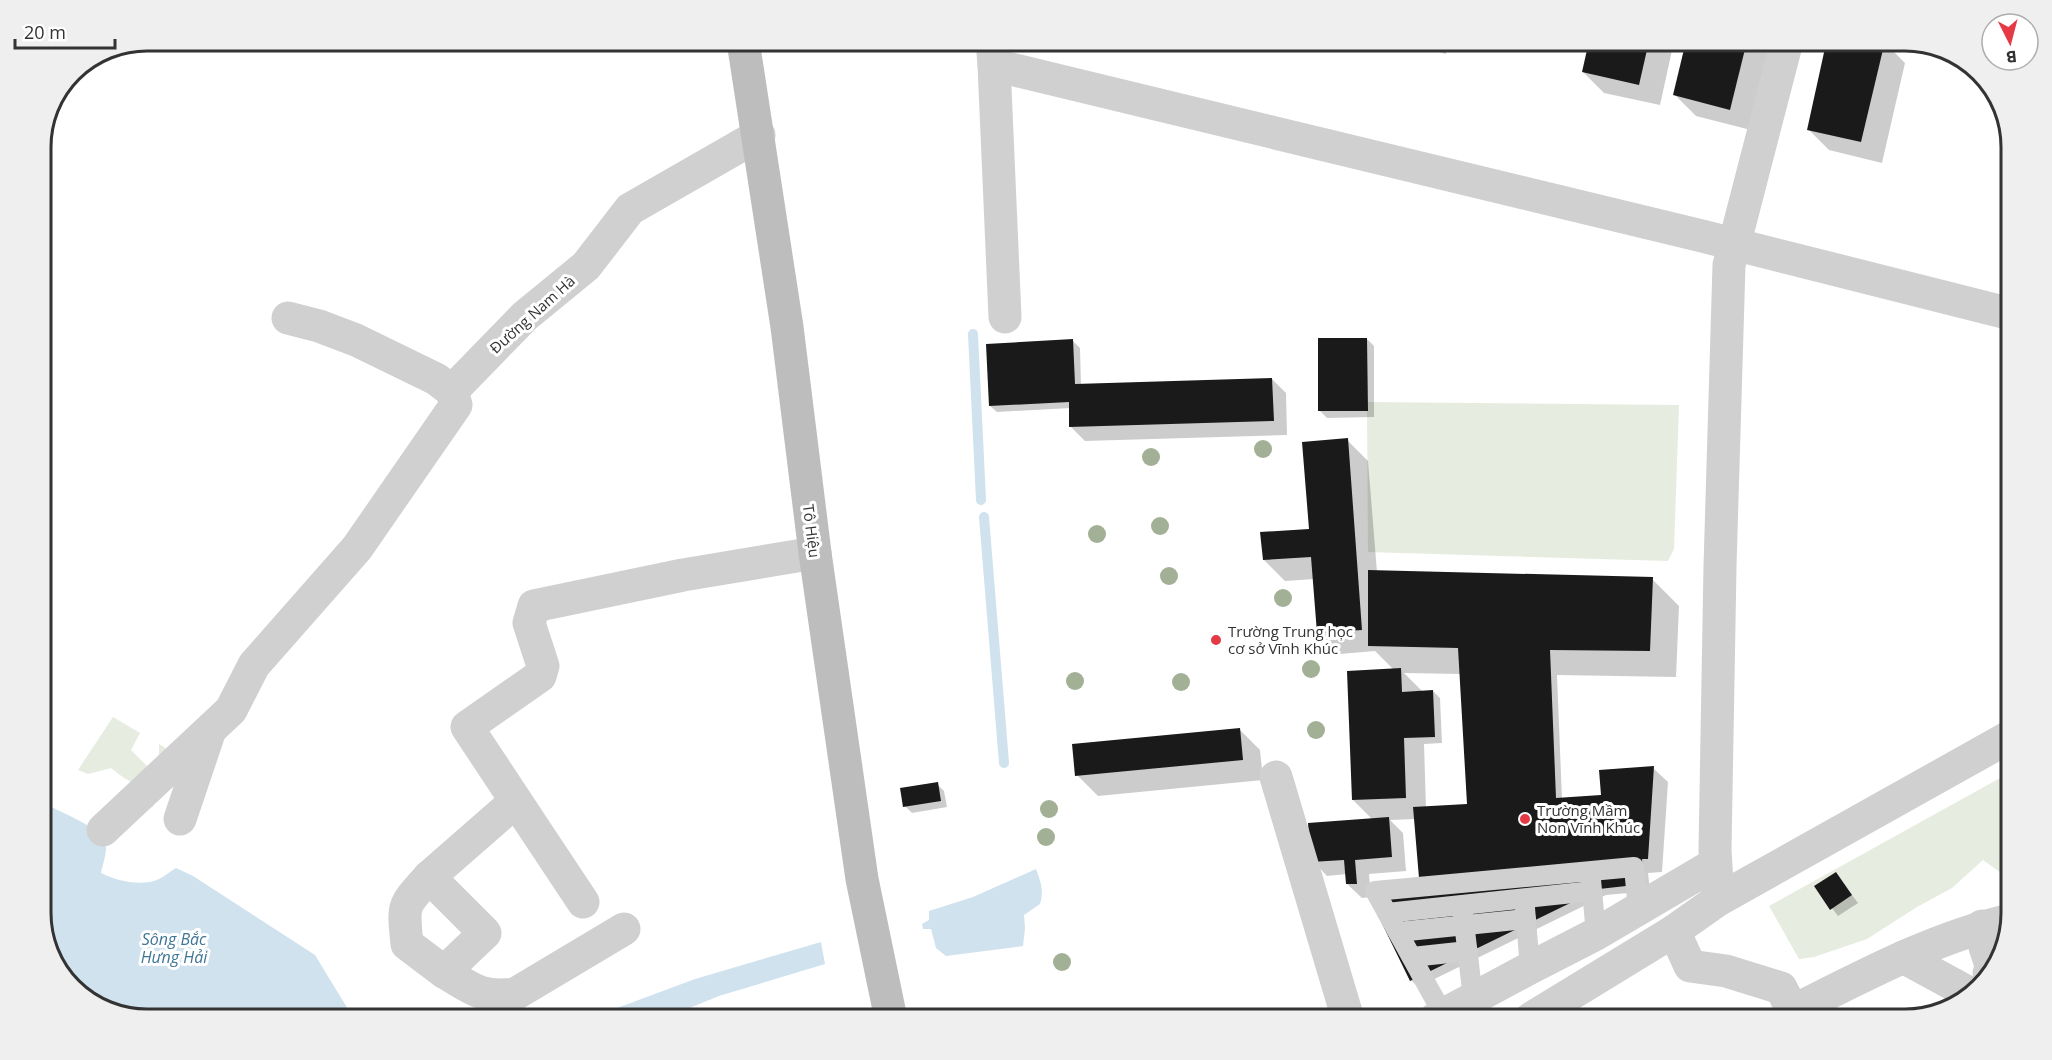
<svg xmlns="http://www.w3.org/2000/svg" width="2052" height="1060" viewBox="0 0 2052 1060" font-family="'Open Sans',sans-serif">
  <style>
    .green { fill: #e6ecdf; fill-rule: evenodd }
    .water { fill: #cfe2ee }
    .shadow { fill: #0003; fill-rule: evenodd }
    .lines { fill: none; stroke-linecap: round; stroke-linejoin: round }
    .stream { stroke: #cfe2ee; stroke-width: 10 }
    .building { fill: #1a1a1a }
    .service { stroke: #d0d0d0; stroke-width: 20 }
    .minor { stroke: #d0d0d0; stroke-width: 33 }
    .secondary { stroke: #bdbdbd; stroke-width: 33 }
    .tree { fill: #a2b095 }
    .poi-dot { fill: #e63946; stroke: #fff; stroke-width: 2 }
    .labels { text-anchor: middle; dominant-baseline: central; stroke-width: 6; stroke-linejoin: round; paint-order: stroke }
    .street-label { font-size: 15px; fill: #333; stroke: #fff }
    .poi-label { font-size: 15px; fill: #333; stroke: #fff; text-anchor: start }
    .water-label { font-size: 16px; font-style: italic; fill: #3f7597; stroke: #fff }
    .rim { fill: none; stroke: #333; stroke-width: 3 }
  </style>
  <rect width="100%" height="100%" fill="#fff"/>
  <g class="green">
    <polygon points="1367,402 1679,405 1674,549 1668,561 1368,552"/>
    <polygon points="113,717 140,733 131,750 159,778 159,744 180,757 152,808 147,790 124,778 111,768 88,774 78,770"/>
    <path d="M2011,772v108l-28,-20 -31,28 -35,19 -50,32 -53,18 -15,2 -30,-53zM1836,872l16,23 -22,15 -16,-24z"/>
  </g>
  <g class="water">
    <path d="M41,802c13,7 60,26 64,39 3,11 -2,21 -4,32 16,8 41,14 58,6 6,-3 12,-8 17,-11l17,8 122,79 39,64h-207l-48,-11 -40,-35 -18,-52z"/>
    <path d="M1036,869c5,14 8,21 4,35l-16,11 1,13 -2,18 -77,10 -10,-8 -5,-19h-8l-1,-5 7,-4v-9l44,-14z"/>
    <polygon points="821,942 825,964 719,996 682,1011 633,1019 580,1019 609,1011 695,979"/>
  </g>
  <g class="shadow">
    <polygon points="1395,41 1449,41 1446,54"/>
    <polygon points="1590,41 1674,41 1660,105 1604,93 1583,72"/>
    <polygon points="1688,41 1769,41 1769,53 1751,130 1696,116 1675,95"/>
    <polygon points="1835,41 1884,42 1905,63 1882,163 1829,150 1808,129"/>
    <polygon points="1367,339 1374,346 1374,417 1327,418 1320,411"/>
    <polygon points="1073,341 1080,348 1081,385 1272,379 1286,393 1287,435 1085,441 1071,427 1071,408 997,412 990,406"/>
    <path d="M1347,440l21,21 9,111 275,7 27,27 -3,71 -119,-2 5,124 38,-2 53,-29 15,14 -6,90 -14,1 2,18 -44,4 -188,92 -7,-7 27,-85 -22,-76 -26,1 13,13 3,38 -37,3 2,23 -9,1 -15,-14v-10l-20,2 -14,-15 60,-41 -20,-20 41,-130 -19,-19 -35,3 -22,-21 -4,-54 -29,2 -21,-21 46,-30zM1404,673l57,1 10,131 -45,3 -2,-64 18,-1 -2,-45 -7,-7h-11z"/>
    <polygon points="1239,729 1260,750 1263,780 1098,796 1077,775"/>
    <polygon points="937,784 944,791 947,807 912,813 905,806"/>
    <polygon points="1836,874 1858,903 1838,916 1816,887"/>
  </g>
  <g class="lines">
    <g class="stream">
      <polyline points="973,334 981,500"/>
      <polyline points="984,517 1004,763"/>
    </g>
  </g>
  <g class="building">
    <polygon points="1589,41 1649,41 1639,85 1582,72"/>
    <polygon points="1686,41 1747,41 1730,110 1673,95"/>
    <polygon points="1834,41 1885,41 1861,142 1807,130 1825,48"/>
    <polygon points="1318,338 1367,338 1368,411 1318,411"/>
    <polygon points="1073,339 1075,384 1272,378 1274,421 1069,427 1069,402 989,406 986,344"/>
    <polygon points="1348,438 1362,630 1317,633 1311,557 1263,560 1260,532 1309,529 1302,442"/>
    <polygon points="1368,570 1653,577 1650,651 1550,650 1556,798 1601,795 1599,770 1654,766 1648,859 1642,859 1644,884 1599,889 1410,981 1371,901 1419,878 1413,807 1467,804 1458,648 1368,646"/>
    <polygon points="1401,668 1402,692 1433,690 1435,737 1404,738 1406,798 1352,800 1347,671"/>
    <polygon points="1240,728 1243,760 1075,776 1072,744"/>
    <polygon points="938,782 941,801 903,807 900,788"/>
    <polygon points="1389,817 1392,857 1355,860 1357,884 1346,884 1344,860 1311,862 1308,823"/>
    <polygon points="1836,872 1852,895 1830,910 1814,886"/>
  </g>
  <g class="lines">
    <g class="service">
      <polyline points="1591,880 1596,934"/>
      <polyline points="1525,908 1530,968"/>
      <polyline points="1387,913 1592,891"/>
      <polyline points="1463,914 1473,998"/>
      <polyline points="1398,932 1526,919"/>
      <polyline points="1412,957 1468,951"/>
      <polyline points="1443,1014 1375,891 1634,867 1638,911"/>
    </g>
    <g class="minor">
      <polyline points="992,41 994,65 1702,236 2011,314"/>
      <polyline points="994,65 1005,317"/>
      <polyline points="288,318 319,326 356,340 436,379 452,391 525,316 586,266 630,209 759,135"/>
      <polyline points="1276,777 1348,1019"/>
      <polyline points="516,801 583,902"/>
      <polyline points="180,819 209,733"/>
      <polyline points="103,830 231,710 254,665 357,548 456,405 452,391"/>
      <path d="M429,877c-27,30 -26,27 -22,67l37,28"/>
      <polyline points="1718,900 1715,850 1720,566 1729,265 1787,41"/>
      <polyline points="1982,926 1985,947 1992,968 1989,973"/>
      <path d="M624,929l-109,65c-36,4 -42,-5 -71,-22l41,-39 -56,-56 87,-76 -49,-74 73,-51 3,-10 -14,-43 5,-17 149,-31 132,-22"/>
      <polyline points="1674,931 1690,966 1726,971 1781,988 1797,1019"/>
      <polyline points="1903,957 1971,994"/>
      <path d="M1793,1011c70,-35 140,-73 217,-91"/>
      <polyline points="1435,1019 1530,968 1596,934 1715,864"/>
      <polyline points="1530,1019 1674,931 1718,900 2011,736"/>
    </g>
    <polyline class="secondary" points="743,41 787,327 815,553 862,879 891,1019"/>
  </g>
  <g class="tree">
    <circle cx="1263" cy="449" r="9"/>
    <circle cx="1151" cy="457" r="9"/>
    <circle cx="1160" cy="526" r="9"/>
    <circle cx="1097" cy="534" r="9"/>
    <circle cx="1169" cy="576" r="9"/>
    <circle cx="1283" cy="598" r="9"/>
    <circle cx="1311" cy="669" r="9"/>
    <circle cx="1075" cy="681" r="9"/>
    <circle cx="1181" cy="682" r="9"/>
    <circle cx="1316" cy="730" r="9"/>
    <circle cx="1049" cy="809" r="9"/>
    <circle cx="1046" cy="837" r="9"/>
    <circle cx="1062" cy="962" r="9"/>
  </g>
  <g class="poi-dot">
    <circle cx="1216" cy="640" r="6"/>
    <circle cx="1525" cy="819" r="6"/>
  </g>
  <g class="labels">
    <g class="street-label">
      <text transform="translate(532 314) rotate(-42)">Đường Nam Hà</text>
      <text transform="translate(812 531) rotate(83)">Tô Hiệu</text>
    </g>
    <g class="poi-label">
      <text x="1228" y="631">Trường Trung học<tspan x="1228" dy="17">cơ sở Vĩnh Khúc</tspan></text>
      <text x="1537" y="810">Trường Mầm<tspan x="1537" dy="17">Non Vĩnh Khúc</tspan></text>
    </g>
    <g class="water-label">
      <text x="174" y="939">Sông Bắc<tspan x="174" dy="18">Hưng Hải</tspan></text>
    </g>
  </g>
  <path d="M0 0H2052V1060H0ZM147 51H1905A96 96 0 0 1 2001 147V913A96 96 0 0 1 1905 1009H147A96 96 0 0 1 51 913V147A96 96 0 0 1 147 51Z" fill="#efefef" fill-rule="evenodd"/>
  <path class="rim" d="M147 51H1905A96 96 0 0 1 2001 147V913A96 96 0 0 1 1905 1009H147A96 96 0 0 1 51 913V147A96 96 0 0 1 147 51Z"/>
  <g transform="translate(2010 42) rotate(174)"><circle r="28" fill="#ffffff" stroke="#adadad" stroke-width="1.5"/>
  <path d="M0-4.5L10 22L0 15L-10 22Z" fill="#e63946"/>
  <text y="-9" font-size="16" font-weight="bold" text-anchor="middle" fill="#333333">B</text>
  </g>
  <path d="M15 39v9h100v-9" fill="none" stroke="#333333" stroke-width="3"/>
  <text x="24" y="39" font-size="18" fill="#333333" stroke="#ffffff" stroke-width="4.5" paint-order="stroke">20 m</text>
</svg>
